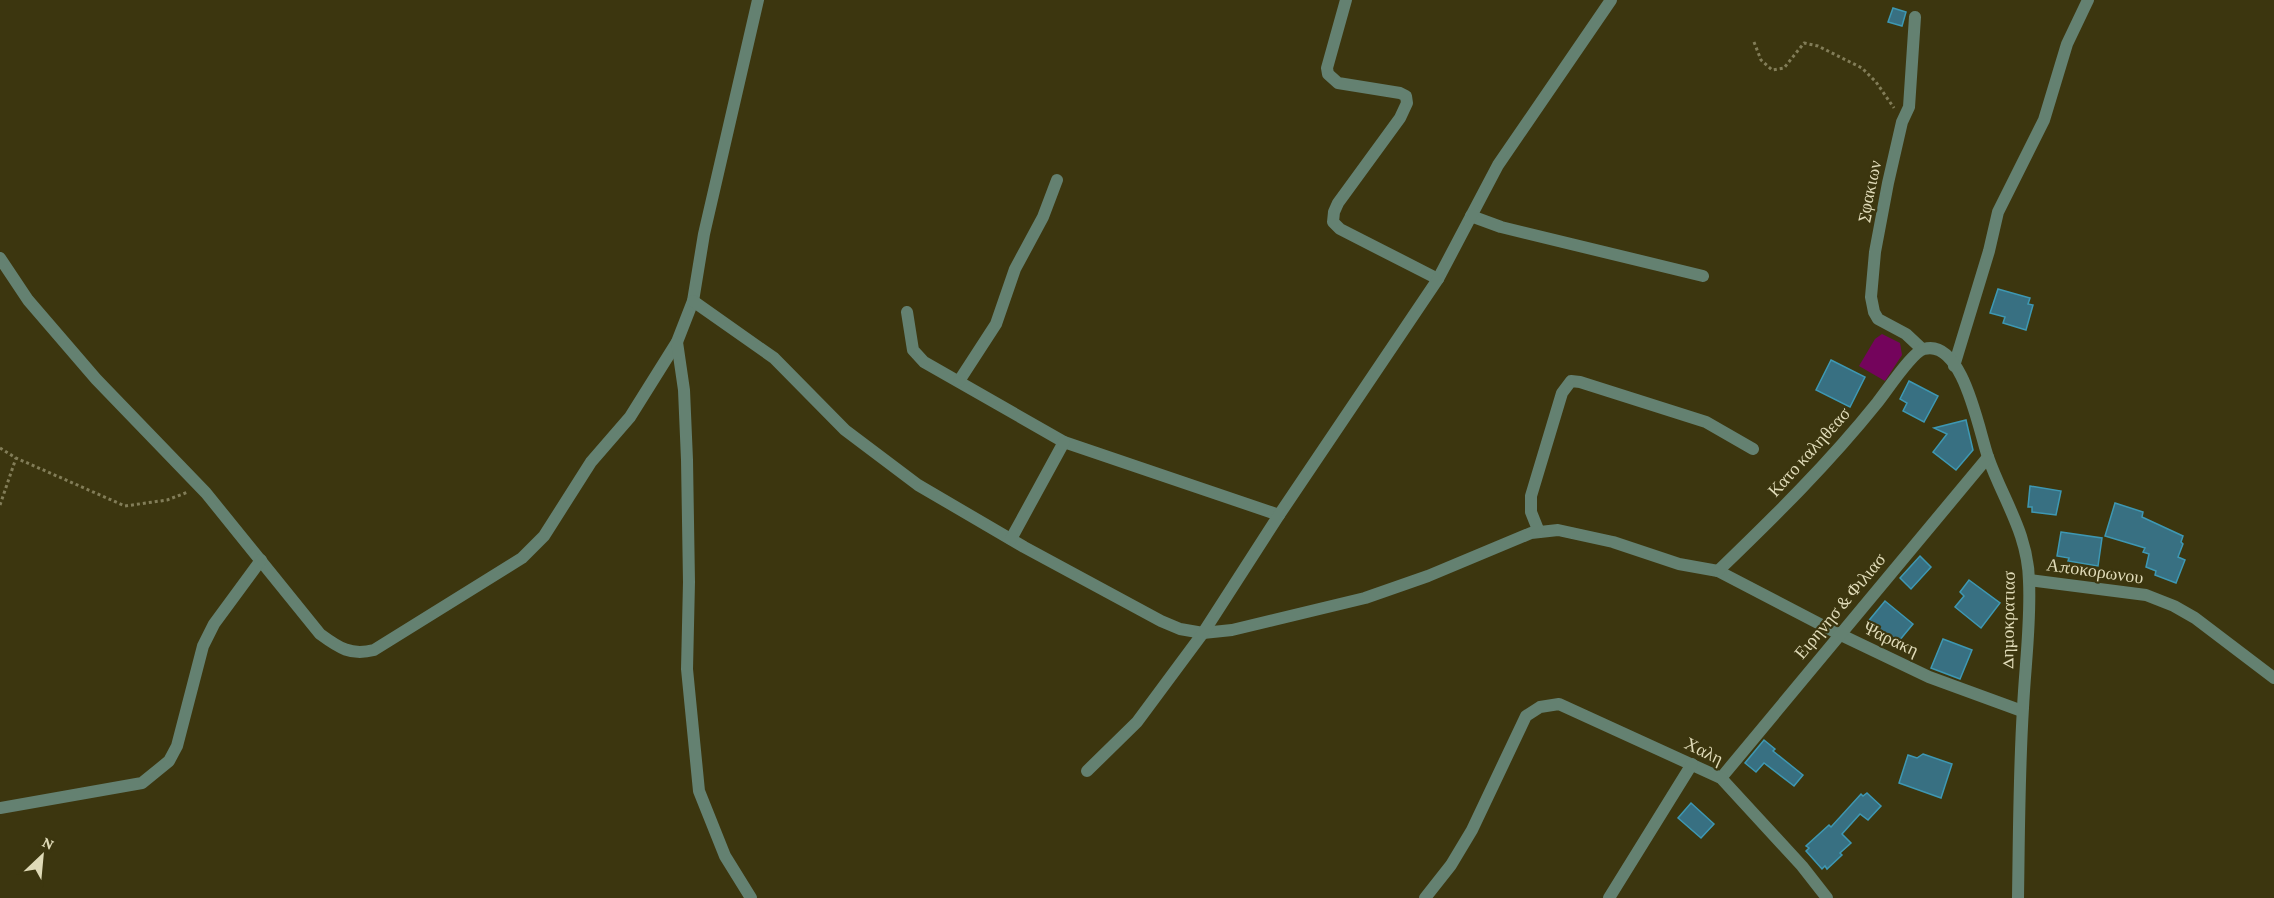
<svg xmlns="http://www.w3.org/2000/svg" width="2274" height="898" viewBox="0 0 2274 898" font-family="'Crimson Pro',serif">
  <style>
    .green { fill: #74045c }
    .building { fill: #387082; stroke: #3e98b3; stroke-width: 1.5 }
    .lines { fill: none; stroke-linecap: round; stroke-linejoin: round }
    .path { stroke: #827d58; stroke-width: 3; stroke-dasharray: 3 3; stroke-linecap: butt }
    .minor { stroke: #648171; stroke-width: 12 }
    .labels { text-anchor: middle; dominant-baseline: central; stroke-width: 4.5; stroke-linejoin: round; paint-order: stroke }
    .street-label { font-size: 18px; fill: #dfdab7; stroke: #3c360f }
  </style>
  <rect width="100%" height="100%" fill="#3c360f"/>
  <polygon class="green" points="1882,334 1900,343 1902,355 1885,381 1859,366 1875,339"/>
  <g class="building">
    <polygon points="1893,8 1906,12 1902,26 1888,22"/>
    <polygon points="1998,289 2030,298 2028,304 2033,305 2026,330 2003,323 2005,317 1990,313"/>
    <polygon points="1831,360 1865,377 1850,407 1816,390"/>
    <polygon points="1909,381 1938,396 1924,422 1903,411 1907,403 1900,399"/>
    <polygon points="1966,420 1973,450 1956,470 1933,452 1947,434 1934,428"/>
    <polygon points="2030,486 2061,491 2056,515 2032,512 2032,507 2028,507"/>
    <polygon points="2115,503 2143,512 2142,517 2183,536 2181,542 2183,544 2178,557 2185,560 2176,583 2155,575 2156,571 2146,567 2149,554 2143,552 2145,548 2105,536"/>
    <polygon points="2061,532 2102,538 2098,566 2068,561 2069,558 2057,556"/>
    <polygon points="1920,556 1931,567 1911,589 1900,578"/>
    <polygon points="1969,580 2000,603 1981,628 1955,607 1964,596 1960,592"/>
    <polygon points="1885,601 1913,624 1894,647 1866,624"/>
    <polygon points="1943,639 1972,650 1960,679 1931,668"/>
    <polygon points="1764,740 1775,749 1773,751 1803,775 1794,786 1764,763 1756,772 1745,763"/>
    <polygon points="1923,754 1952,764 1941,798 1899,783 1908,755 1917,758"/>
    <polygon points="1867,793 1881,806 1868,820 1860,814 1842,834 1851,843 1840,853 1842,855 1827,869 1825,866 1822,869 1806,851 1809,848 1806,846 1829,825 1831,827 1861,794 1863,796"/>
    <polygon points="1691,803 1714,824 1701,838 1678,818"/>
  </g>
  <g class="lines">
    <g class="path">
      <polyline points="1754,42 1761,60 1772,70 1784,68 1804,43 1818,46 1862,68 1876,82 1894,108"/>
      <polyline points="0,448 16,458 125,506 167,500 188,492"/>
      <polyline points="0,505 16,458"/>
    </g>
    <g class="minor">
      <polyline points="1346,0 1327,68 1328,74 1338,83 1400,93 1406,96 1407,103 1400,118 1338,203 1334,212 1333,222 1340,229 1438,279"/>
      <polyline points="1915,17 1909,107 1902,122 1888,183 1875,252 1871,297 1874,312 1878,319 1906,334 1922,349"/>
      <polyline points="1471,216 1501,227 1703,276"/>
      <path d="M0,258l28,42 68,79 110,114 114,141c19,14 31,22 54,16l148,-92 22,-22 47,-74 39,-45 47,-75 16,-41 11,-67 54,-234"/>
      <polyline points="693,301 774,358 845,430 918,485 1024,547 1161,621 1180,629 1203,633 1232,630 1365,598 1428,576 1531,533 1558,530 1613,542 1679,564 1718,571 1839,634 1929,677 2022,711"/>
      <polyline points="907,312 913,350 924,362 1064,442 1279,515"/>
      <polyline points="677,342 684,390 687,460 689,582 687,669 699,791 725,856 751,898"/>
      <polyline points="1954,366 1989,251 1998,212 2044,120 2067,44 2088,0"/>
      <polyline points="959,381 996,324 1015,269 1043,217 1057,180"/>
      <polyline points="1539,532 1531,512 1531,496 1562,393 1571,381 1580,382 1706,422 1753,449"/>
      <polyline points="1011,539 1064,442"/>
      <path d="M1718,571c57,-55 110,-107 159,-168 9,-11 35,-51 47,-54 39,-11 55,83 64,108 15,43 40,76 41,124 2,42 -4,85 -6,127 -4,63 -4,126 -5,190"/>
      <polyline points="2029,580 2146,595 2174,606 2195,618 2274,678"/>
      <polyline points="1087,771 1137,722 1203,633 1279,515 1438,279 1498,165 1611,0"/>
      <polyline points="1721,778 1988,457"/>
      <polyline points="0,808 142,783 169,761 177,746 203,646 214,624 261,560"/>
      <polyline points="1425,898 1451,865 1472,830 1526,716 1540,707 1559,704 1721,778 1802,866 1827,898"/>
      <polyline points="1609,898 1692,764"/>
    </g>
  </g>
  <g class="labels">
    <g class="street-label">
      <text transform="translate(1869 191) rotate(-78)">Σφακιων</text>
      <text transform="translate(1809 452) rotate(-48)">Κατο καληθεασ</text>
      <text transform="translate(2095 571) rotate(8)">Αποκορωνου</text>
      <text transform="translate(1840 606) rotate(-50)">Ειρηνησ &amp; Φιλιασ</text>
      <text transform="translate(2008 620) rotate(-89)">Δημοκρατιασ</text>
      <text transform="translate(1891 639) rotate(25)">Ψαρακη</text>
      <text transform="translate(1704 751) rotate(26)">Χαλη</text>
    </g>
  </g>
  <g transform="translate(42 856) rotate(26)" stroke="#3c360f" stroke-width="4.5" paint-order="stroke">
  <path d="M0-4.5L10 22L0 15L-10 22Z" fill="#dfdab7"/>
  <text y="-9" font-size="16" font-weight="bold" text-anchor="middle" fill="#dfdab7">N</text>
  </g>
</svg>
